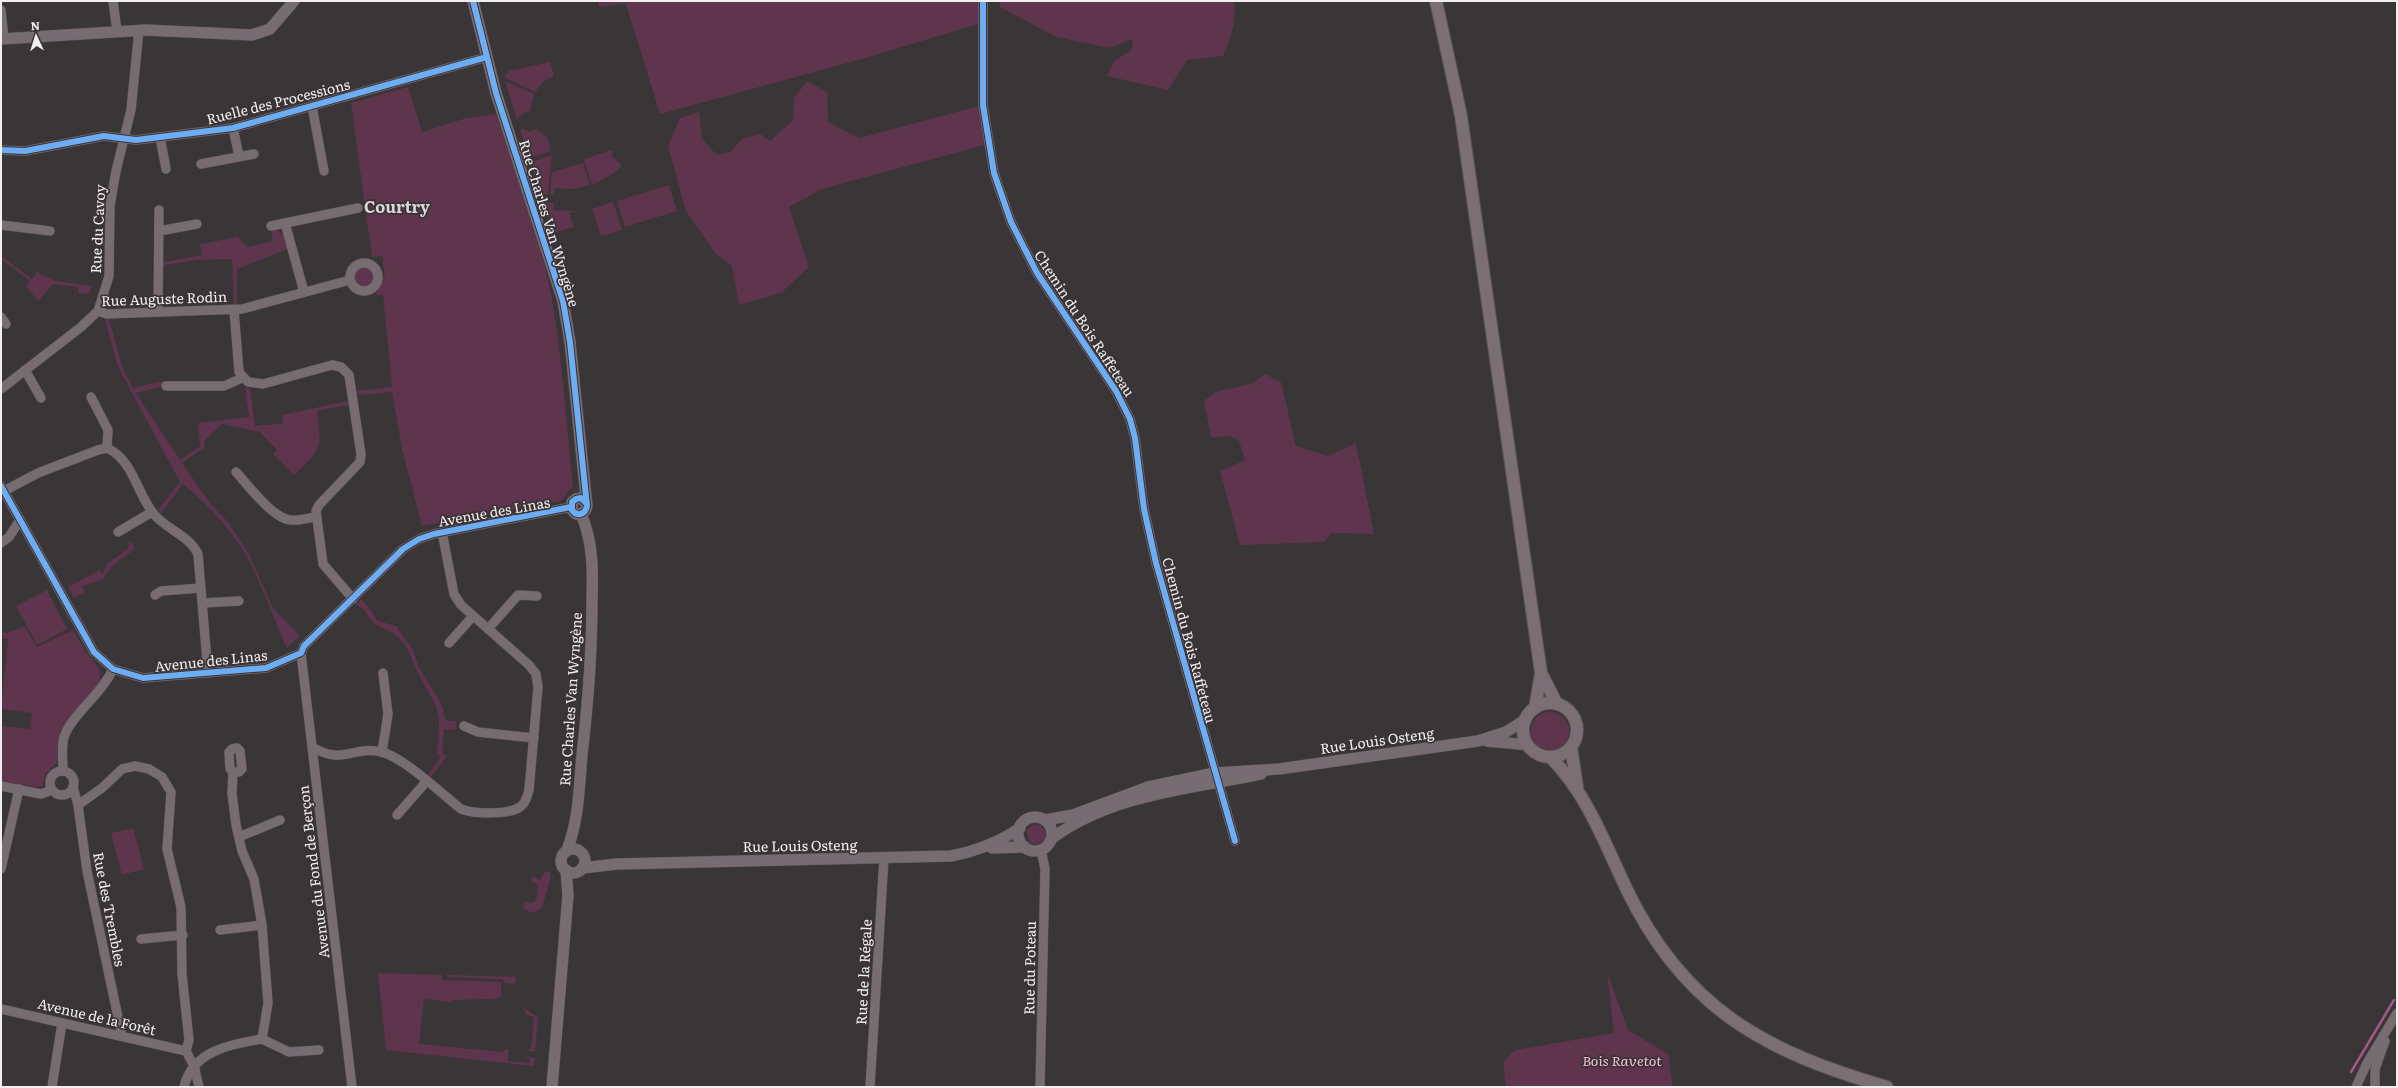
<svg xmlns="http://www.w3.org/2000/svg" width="2398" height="1088" viewBox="0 0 2398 1088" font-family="Literata,serif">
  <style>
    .green { fill: #5e354d }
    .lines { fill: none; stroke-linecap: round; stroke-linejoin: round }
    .stream { stroke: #a35983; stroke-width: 2.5 }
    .minor-casing { stroke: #575355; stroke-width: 10 }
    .tertiary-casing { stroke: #575355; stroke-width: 12 }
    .secondary-casing { stroke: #575355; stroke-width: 14 }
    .minor { stroke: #776c72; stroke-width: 9 }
    .tertiary { stroke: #776c72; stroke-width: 11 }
    .secondary { stroke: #7b6e74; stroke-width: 12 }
    .cycleway-casing { stroke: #3b3437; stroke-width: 8 }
    .cycleway { stroke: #6dadf4; stroke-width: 6 }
    .labels { text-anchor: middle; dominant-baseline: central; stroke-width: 3.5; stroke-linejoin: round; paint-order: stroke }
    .street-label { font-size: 14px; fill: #f2eef0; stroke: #3b3437 }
    .park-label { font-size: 14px; font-style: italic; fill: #ffbce0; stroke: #3b3437 }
    .quarter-label { font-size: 16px; font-weight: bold; fill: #ddd5d9; stroke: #3b3437 }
  </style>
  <rect width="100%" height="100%" fill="#3a3537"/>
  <g class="green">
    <polygon points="598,1 979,1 978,24 869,57 660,114 626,4 599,7"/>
    <path d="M1000,1h234c3,19 -3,37 -11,55l-36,4 -19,30 -61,-14 7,-15 16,-10 3,-5 -2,-7 -21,9 -54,-11 -56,-30z"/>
    <polygon points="550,62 554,76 544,81 535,92 504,77 509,71"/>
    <polygon points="505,81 534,94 530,111 523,113 517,120"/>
    <polygon points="807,81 827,92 828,122 859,138 983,105 988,144 822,189 789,207 809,267 781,293 739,305 732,266 716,254 686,211 668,146 680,118 699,112 702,139 717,155 730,152 742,139 760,134 770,141 793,120 794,98"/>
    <path d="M408,87l14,45 41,-13 33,-5c17,52 37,104 50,157 16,69 19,143 27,214l-12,16 -139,25 -20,-77 -10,-57 -34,3 -1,-4 35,-4 -9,-92h-7l6,-17 3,-1 -3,-21 -10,1 -21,-154z"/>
    <polygon points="523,129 529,132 536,129 547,137 551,151 529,158 520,130"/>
    <polygon points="611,150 613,153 611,155 622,166 609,176 592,185 584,160 582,160"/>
    <polygon points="552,155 548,194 541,194 541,185 538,186 531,162"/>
    <polygon points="583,163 590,185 573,189 555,188 554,194 550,195 552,172"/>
    <polygon points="669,185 677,211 625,227 617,201"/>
    <polygon points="543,202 554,203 553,210 576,211 569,213 574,227 553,233"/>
    <polygon points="613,202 622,230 601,236 592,209"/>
    <polygon points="276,229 283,235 287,249 237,269 237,305 234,305 232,259 195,260 165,265 162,268 162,259 165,262 202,255 200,244 238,237 247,247 273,241 271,230"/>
    <polygon points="1,256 32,279 37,272 55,281 92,286 89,294 78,293 79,287 53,284 38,301 26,286 30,281 1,259"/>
    <circle cx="364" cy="277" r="11"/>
    <path d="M105,319h4l13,47 11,22 31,-7v5l-28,7 44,67 20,-14 -2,-23 51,-6 -4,-30 5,2 5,37 28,-3 -1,-8 66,-14v4l-31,6c5,39 5,37 -23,64l-21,-21 4,-4 -17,-18 -38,-8 -18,17 1,6 -23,16 27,39 19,20 21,32 24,54 27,28 -13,12c-14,-30 -25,-64 -41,-93 -16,-27 -39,-51 -63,-71l-22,29 -3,-3 22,-28 -62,-115z"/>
    <polygon points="1265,374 1281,382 1296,446 1328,456 1356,443 1374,534 1332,533 1324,542 1240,545 1220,471 1245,460 1239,441 1229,436 1211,437 1204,401 1215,392 1251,384"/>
    <polygon points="131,542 135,549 112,566 102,580 81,586 85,592 74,598 68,587 100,570 102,574 108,563 128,549 129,543"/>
    <polygon points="47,590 67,629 37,645 16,606"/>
    <path d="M362,599l16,22 18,5 17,24 6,18 22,35 5,17 10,1v9l-12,-1 -2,23 5,4 -16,21 -3,-2 13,-18 -4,-3c6,-47 0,-45 -20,-83 -5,-11 -8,-23 -17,-32 -6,-8 -18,-9 -26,-16 -7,-7 -8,-15 -19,-18z"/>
    <polygon points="24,626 37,647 73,630 86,652 99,668 100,680 96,688 61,730 57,751 57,762 46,774 42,786 39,787 1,781 1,726 30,729 32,713 1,709 8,639 1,638 1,632 8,633"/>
    <circle cx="1550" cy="731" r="19"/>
    <path d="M1034,824l6,1 6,7 -1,7 -7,5c-12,1 -7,-6 -12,-13z"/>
    <polygon points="133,828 144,869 122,875 111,833"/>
    <polygon points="545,872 550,872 551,876 542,908 533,913 523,908 525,902 532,903 536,900 538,885 531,881 532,876 540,880"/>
    <polygon points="1607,972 1628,1030 1668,1054 1673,1087 1506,1087 1503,1062 1515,1050 1614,1033"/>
    <polygon points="378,973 442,975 442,980 501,982 501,996 495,999 452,1000 451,1002 424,999 419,1044 504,1052 505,1049 509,1049 508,1061 529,1063 530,1059 523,1056 535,1058 534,1066 386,1050"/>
    <polygon points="447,975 516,977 515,984 505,983 502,979 447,977"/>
    <polygon points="524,1008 538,1017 535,1052 524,1050 531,1049 534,1017 526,1015"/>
  </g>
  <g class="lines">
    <polyline class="stream" points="2351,1072 2394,1000"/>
    <defs>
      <g id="minor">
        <polyline points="113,1 117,31"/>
        <polyline points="983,1 983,105 994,173 1011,222 1037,273 1116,391 1130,419 1135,438 1144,509 1156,563 1235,841"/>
        <polyline points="1,10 4,39"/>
        <polyline points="312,106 324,171"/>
        <polyline points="233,128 239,156"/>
        <polyline points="160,137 166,169"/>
        <polyline points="1,150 25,151 104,136 136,140 233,128 487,57"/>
        <polyline points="201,164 254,154"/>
        <polyline points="285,223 304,292"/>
        <polyline points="1,225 50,231"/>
        <polyline points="271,226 358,208"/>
        <polyline points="159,231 197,224"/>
        <circle cx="364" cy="277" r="14"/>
        <polyline points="234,310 239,372 248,382 263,384 332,365 341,367 349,375 361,454 360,462 319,505 316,511 323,564 353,599"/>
        <polyline points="98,311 109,276 110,206 116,171 131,110 139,30"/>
        <polyline points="158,312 159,210"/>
        <polyline points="1,317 6,324"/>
        <polyline points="25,370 41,398"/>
        <polyline points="166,386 224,386 242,378"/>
        <polyline points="1,389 81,327 98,311 107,314 242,309 350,280"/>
        <polyline points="91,397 108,430 107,448"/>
        <path d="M236,472c12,13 37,47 55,48 8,1 17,-2 25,-3"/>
        <polyline points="1,486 94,652 113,669 143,678 266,668 301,653 304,646 403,549 419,539 434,534 571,507"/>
        <path d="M4,491l34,-18 60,-23 9,-2c26,12 29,43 46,65 12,16 36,22 45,41l10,119"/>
        <polyline points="118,532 152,512"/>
        <polyline points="1,543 9,537 20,520"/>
        <polyline points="155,595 161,591 201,588"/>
        <polyline points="203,603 239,601"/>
        <polyline points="488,629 518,595 537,596"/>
        <polyline points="449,643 473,616"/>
        <polyline points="301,653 352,1087"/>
        <polyline points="464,726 478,732 534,738"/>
        <path d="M312,747c32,19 41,-2 69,5 21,4 61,42 80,57 12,5 48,6 59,-2 6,-4 7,-10 9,-17l9,-103 -2,-13 -7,-9 -68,-60 -7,-11 -12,-62"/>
        <polygon points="237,748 240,751 242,769 239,772 233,772 230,769 229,752 232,749"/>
        <polyline points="382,752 388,714 383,673"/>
        <circle cx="62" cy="783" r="12"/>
        <path d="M63,771c0,-11 -2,-23 1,-34 8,-23 38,-43 49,-68"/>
        <polyline points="1,786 41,794 52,790"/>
        <polyline points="73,787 78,805 87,871 122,1036"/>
        <polyline points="78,805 102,788 122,769 135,766 149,769 162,777 171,792 167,849 181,907 182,974 189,1040 186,1051"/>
        <polyline points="397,815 426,782"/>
        <polyline points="239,837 280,820"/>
        <polyline points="1,869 19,789"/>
        <polyline points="220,930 262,925"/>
        <polyline points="141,939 183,935"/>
        <polyline points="1,1009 186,1051"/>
        <polyline points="262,1039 289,1052 319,1050"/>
        <polyline points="186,1051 194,1066 199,1087"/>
        <polyline points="52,1087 62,1023"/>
        <path d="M184,1087c8,-36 47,-43 78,-48l6,-36 -6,-78 -8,-46 -12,-28 -6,-26 -4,-32 1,-21"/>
        <polyline points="870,1087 884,858"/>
        <polyline points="1040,1087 1045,869 1041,850"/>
        <polyline points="2356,1087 2367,1063 2397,1013"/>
        <polyline points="2375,1087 2375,1069 2385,1041"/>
      </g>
      <g id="tertiary">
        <path d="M473,1l23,92 67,208 7,41 17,164c-2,9 -10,11 -15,4v-8l4,-3 5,-1 6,6"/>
        <polyline points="1,39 146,30 252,35 270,29 294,1"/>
        <polyline points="1487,741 1528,745"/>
        <circle cx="1035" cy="834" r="17"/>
        <polyline points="1045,820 1073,815 1148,787 1214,773 1279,769 1478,741 1506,732 1525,720"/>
        <path d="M1051,839c60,-45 139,-50 210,-65"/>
        <polyline points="992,848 1025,847"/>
        <circle cx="573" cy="861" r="12"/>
        <path d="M567,850c12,-30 12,-63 15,-95 6,-52 10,-103 10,-154 1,-30 1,-60 -11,-87"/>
        <path d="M582,868l35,-4 334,-8c26,-5 47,-13 69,-28"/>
        <polyline points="552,1087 568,895 566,870"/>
      </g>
      <g id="secondary">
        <polyline points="1436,1 1461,116 1541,673 1557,704"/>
        <circle cx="1550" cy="730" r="27"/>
        <polyline points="1535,708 1541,673"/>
        <polyline points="1571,747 1577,786"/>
        <path d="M1550,757c37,36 55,87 77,133 57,118 138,162 260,197"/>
      </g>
    </defs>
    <use href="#minor" class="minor-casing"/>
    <use href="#tertiary" class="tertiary-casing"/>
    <use href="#secondary" class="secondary-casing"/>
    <use href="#minor" class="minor"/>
    <use href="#tertiary" class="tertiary"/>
    <use href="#secondary" class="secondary"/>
    <defs>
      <g id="cycleway">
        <path d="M473,1l23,92 67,208 7,41 17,164c-2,9 -10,11 -15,4v-8l4,-3 5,-1 6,6"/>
        <polyline points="983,1 983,105 994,173 1011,222 1037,273 1116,391 1130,419 1135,438 1144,509 1156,563 1235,841"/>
        <polyline points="1,150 25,151 104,136 136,140 233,128 487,57"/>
        <polyline points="1,486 94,652 113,669 143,678 266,668 301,653 304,646 403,549 419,539 434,534 571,507"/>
      </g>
    </defs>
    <use href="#cycleway" class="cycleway-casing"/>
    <use href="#cycleway" class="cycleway"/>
  </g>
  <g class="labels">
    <g class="street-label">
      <text transform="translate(278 101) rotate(-14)">Ruelle des Processions</text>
      <text transform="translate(550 223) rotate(73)">Rue Charles Van Wyngène</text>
      <text transform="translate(97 229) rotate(-87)">Rue du Cavoy</text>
      <text transform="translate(164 298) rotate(-2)">Rue Auguste Rodin</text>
      <text transform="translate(1085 323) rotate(57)">Chemin du Bois Raffeteau</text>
      <text transform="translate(494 511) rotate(-10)">Avenue des Linas</text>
      <text transform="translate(1190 640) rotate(75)">Chemin du Bois Raffeteau</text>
      <text transform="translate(211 660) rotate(-6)">Avenue des Linas</text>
      <text transform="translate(570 699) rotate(-86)">Rue Charles Van Wyngène</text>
      <text transform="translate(1377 740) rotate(-8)">Rue Louis Osteng</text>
      <text transform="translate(800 845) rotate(-1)">Rue Louis Osteng</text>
      <text transform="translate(313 872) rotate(-97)">Avenue du Fond de Berçon</text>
      <text transform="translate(110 909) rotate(79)">Rue des Trembles</text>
      <text transform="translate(1029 968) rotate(-89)">Rue du Poteau</text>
      <text transform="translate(863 972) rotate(-87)">Rue de la Régale</text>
      <text transform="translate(97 1016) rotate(13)">Avenue de la Forêt</text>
    </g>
    <g class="park-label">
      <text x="1622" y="1060">Bois Ravetot</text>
    </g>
    <g class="quarter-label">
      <text x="397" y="206">Courtry</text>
    </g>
  </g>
  <rect width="2398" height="1088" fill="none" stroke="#f2eef0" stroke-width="4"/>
  <g transform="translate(36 36) rotate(356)" stroke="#3b3437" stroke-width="3" paint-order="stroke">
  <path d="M0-3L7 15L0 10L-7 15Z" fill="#f2eef0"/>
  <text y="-6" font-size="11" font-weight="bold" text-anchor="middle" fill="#f2eef0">N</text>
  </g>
</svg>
